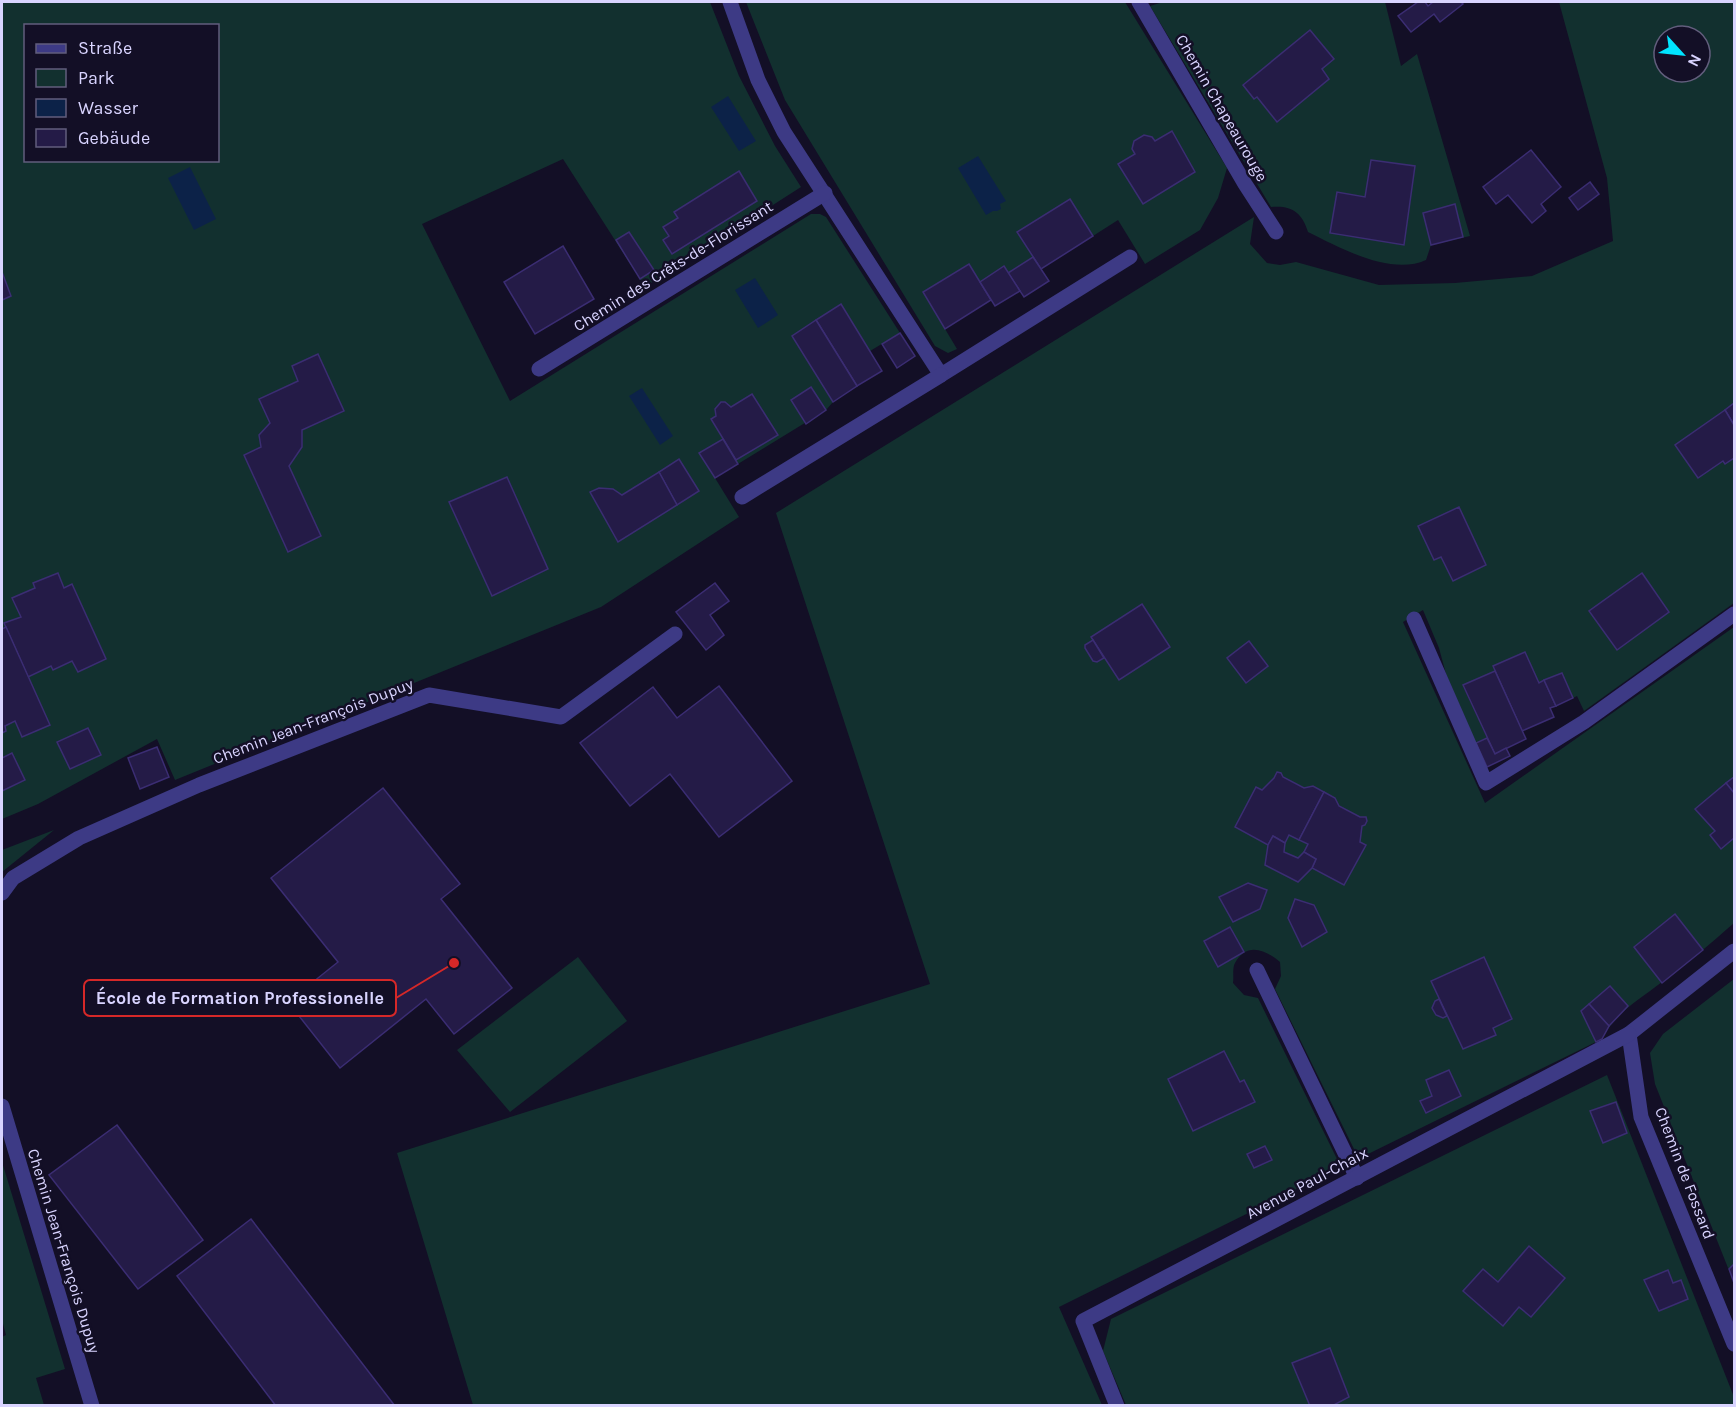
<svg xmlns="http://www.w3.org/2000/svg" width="1736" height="1407" viewBox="0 0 1736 1407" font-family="Karla,sans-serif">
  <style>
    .green { fill: #12302f; fill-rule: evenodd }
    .water { fill: #0c2248 }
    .building { fill: #241b47; stroke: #3b2d73; stroke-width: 1.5 }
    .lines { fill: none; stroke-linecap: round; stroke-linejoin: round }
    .service { stroke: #3d3a85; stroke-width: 15 }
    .minor { stroke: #3d3a85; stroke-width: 15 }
    .labels { text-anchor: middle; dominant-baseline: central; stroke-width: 5; stroke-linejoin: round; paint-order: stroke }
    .street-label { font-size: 16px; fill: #d9d4ff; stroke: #130f26 }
    .leader { fill: none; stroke: #d62828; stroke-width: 2 }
    .callout-dot { fill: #d62828; stroke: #130f26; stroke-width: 2 }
    .callout { fill: #130f26; stroke: #d62828; stroke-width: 2 }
    .callout-label { font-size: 18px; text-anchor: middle; font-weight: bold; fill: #d9d4ff }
  </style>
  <rect width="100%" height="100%" fill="#130f26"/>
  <g class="green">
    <path d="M2,2h708l29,74 36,70 26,41 -156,100 -82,-128 -141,65 88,177 301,-187h9l6,3 74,116 -30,18 -29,-46 -49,31 41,66 -7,8 -111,68 24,39 -138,90 -426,173 -18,-41 -119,65 -36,15zM26,26h192v134h-192z"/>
    <polygon points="746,2 1125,2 1227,168 1218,198 1200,230 1145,264 1118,220 1093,236 1070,199 1017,232 1033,257 1008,273 1004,266 980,282 969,264 923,292 957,349 948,353 935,346 785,100"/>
    <path d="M1163,2h222l16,64 16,-12 53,182 -39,9 -5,15c-35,16 -86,-12 -118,-28 -6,-20 -17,-27 -37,-25l-121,-201z"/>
    <path d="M1559,2h175v601l-150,108 -7,-15 -4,2 -11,-25 -23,10 -14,-31 -32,14 2,5 -32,15 24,52 -11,5 -30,-69 -7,-26 -16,-38 -20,12 82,181 249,-176v296c-23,20 -47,41 -72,59 -23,18 -46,30 -60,57l-236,116 -11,-4 -80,-162 6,-13 -1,-14c-15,-13 -34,-20 -45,1 -3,5 -1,14 -2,20l11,12 14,3 79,161 -4,12 -274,136 43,98h-629l-76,-252 533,-169 -154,-471 478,-296 -4,27 17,19 13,2 16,-3 83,23 76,-2 77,-7 81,-35 -6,-63zM1664,36h36v36h-36z"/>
    <polygon points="54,830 2,872 2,850"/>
    <polygon points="578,957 627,1021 510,1112 457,1050"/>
    <polygon points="1734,979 1734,1283 1655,1084 1650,1053 1663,1034"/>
    <polygon points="1607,1075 1734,1397 1734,1405 1126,1405 1103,1351 1111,1319"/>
    <polygon points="2,1162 65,1369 36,1378 44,1405 2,1405 2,1337 6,1335 2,1320"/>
  </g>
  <g class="water">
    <polygon points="728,96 756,141 739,151 711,107"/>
    <polygon points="978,156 1006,201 1000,204 1001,209 997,211 993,211 986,215 958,168"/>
    <polygon points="190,167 216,219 194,230 168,178"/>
    <polygon points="755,278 778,315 758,328 735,290"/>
    <polygon points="642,388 673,436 660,445 629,396"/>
  </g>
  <g class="building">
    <polygon points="1418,2 1425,2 1428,6 1433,2 1461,2 1463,4 1440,22 1434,14 1411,32 1398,16"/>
    <polygon points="1310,30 1334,59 1322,69 1329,79 1277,122 1257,97 1254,99 1243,85"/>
    <polygon points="1172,131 1195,172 1143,204 1118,164 1135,154 1132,149 1134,141 1144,135 1152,137 1155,141"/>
    <polygon points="1531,150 1561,187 1541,204 1546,211 1532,223 1508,195 1496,204 1483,187"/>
    <polygon points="1371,160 1415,166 1404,245 1330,233 1337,192 1365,197"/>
    <polygon points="739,171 757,201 672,254 663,240 669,236 663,227 678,218 674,212"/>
    <polygon points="1590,182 1599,194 1578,210 1569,198"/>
    <polygon points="1070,199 1093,236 1041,269 1017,232"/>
    <polygon points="1455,204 1463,237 1431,245 1423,213"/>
    <polygon points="629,232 654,270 640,279 616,240"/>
    <polygon points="563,246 594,299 535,334 504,282"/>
    <polygon points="1033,257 1049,281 1024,297 1008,273"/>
    <polygon points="969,264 991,300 945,329 923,292"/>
    <polygon points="1004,266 1020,291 995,306 980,282"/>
    <polygon points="2,272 11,296 2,300"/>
    <polygon points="841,304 882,371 857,386 816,320"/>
    <polygon points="816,320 857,386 833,402 792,336"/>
    <polygon points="900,333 915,356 897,368 882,344"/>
    <polygon points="318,354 344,411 302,430 302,447 289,466 321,536 288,552 244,455 261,447 259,435 270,423 259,399 298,381 292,366"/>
    <polygon points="811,387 826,410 806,424 791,400"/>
    <polygon points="752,394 778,435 736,460 711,419 716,416 715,409 721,402 725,402 731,407"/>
    <polygon points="1734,403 1734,425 1725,410"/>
    <polygon points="1725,410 1734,425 1734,458 1725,464 1723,461 1698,478 1675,445"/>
    <polygon points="723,439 738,464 715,478 699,453"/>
    <polygon points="679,459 699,491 677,505 659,472"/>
    <polygon points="659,472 677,505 618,542 590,492 599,488 613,489 622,495"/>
    <polygon points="507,477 548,569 492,596 449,502"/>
    <polygon points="1459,507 1486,565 1453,581 1441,557 1434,560 1418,526"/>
    <polygon points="58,573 64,588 72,584 106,659 78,672 72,661 53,670 51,666 28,677 4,623 21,617 12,598 35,588 33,583"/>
    <polygon points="1642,573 1669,612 1617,650 1589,611"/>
    <polygon points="715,583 729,601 710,615 724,635 706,650 676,612"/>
    <polygon points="1142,604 1170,647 1119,680 1091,637"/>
    <polygon points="6,627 50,725 22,737 15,721 5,726 6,731 2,733 2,629"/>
    <polygon points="1093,640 1104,658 1097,662 1093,661 1085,648 1085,645"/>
    <polygon points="1249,641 1268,666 1246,683 1227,658"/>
    <polygon points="1525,652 1539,683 1544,680 1556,706 1550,708 1554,717 1522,731 1493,666"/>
    <polygon points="1495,671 1526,739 1495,754 1463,685"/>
    <polygon points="1562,673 1573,698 1556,706 1544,680"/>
    <polygon points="719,686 792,781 719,837 670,774 630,806 580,743 653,687 677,718"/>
    <polygon points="88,728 101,755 70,769 57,742"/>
    <polygon points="1487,738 1495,754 1506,748 1510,756 1487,767 1476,743"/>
    <polygon points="157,747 169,777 140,789 128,758"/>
    <polygon points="12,753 25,780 2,791 2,758"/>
    <polygon points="1277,772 1281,773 1283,777 1304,788 1313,786 1324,792 1299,840 1289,835 1285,843 1273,836 1268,845 1235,827 1256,787 1262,790 1274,778"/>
    <polygon points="1734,777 1734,793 1726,783"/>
    <polygon points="1726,783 1734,793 1734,838 1721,849 1710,835 1715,831 1695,809"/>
    <polygon points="383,788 460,884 441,899 512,988 454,1034 426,999 340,1068 288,1002 338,962 271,878"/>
    <polygon points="1324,792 1335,798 1339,806 1360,817 1366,817 1367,821 1365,825 1362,826 1360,842 1366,845 1344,885 1312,868 1316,859 1304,852 1308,844 1299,840"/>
    <polygon points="1273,836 1285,843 1284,852 1298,858 1304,852 1316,859 1312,868 1298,882 1265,865 1268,845"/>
    <polygon points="1248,883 1267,890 1260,909 1233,922 1219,897"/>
    <polygon points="1295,899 1314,905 1327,932 1302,947 1288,918"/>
    <polygon points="1675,914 1703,950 1662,983 1634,947"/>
    <polygon points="1230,927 1244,952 1218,967 1204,941"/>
    <polygon points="1484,957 1512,1019 1493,1028 1496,1035 1463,1049 1431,981"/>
    <polygon points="1610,986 1628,1006 1609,1026 1589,1004"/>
    <polygon points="1439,999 1447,1016 1443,1018 1436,1015 1432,1008 1435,1001"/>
    <polygon points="1589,1004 1609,1026 1602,1039 1596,1042 1581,1011"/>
    <polygon points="1224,1051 1240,1082 1244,1080 1255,1102 1193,1131 1168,1079"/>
    <polygon points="1449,1070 1461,1096 1426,1113 1420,1101 1432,1096 1426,1080"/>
    <polygon points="1616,1102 1627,1133 1603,1143 1590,1111"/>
    <polygon points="117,1125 203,1240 138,1289 49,1175"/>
    <polygon points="1265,1146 1272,1160 1254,1168 1247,1154"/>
    <polygon points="251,1219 395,1406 276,1406 177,1276"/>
    <polygon points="1529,1246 1565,1278 1531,1317 1519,1307 1503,1326 1463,1291 1483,1269 1498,1282"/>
    <polygon points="1734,1264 1734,1283 1729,1269"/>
    <polygon points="1668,1270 1673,1283 1681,1280 1688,1299 1659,1311 1644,1280"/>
    <polygon points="1330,1348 1349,1397 1332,1406 1310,1406 1292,1363"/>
  </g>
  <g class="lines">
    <g class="service">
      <polyline points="1414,619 1486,783 1584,722 1734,614"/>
      <polyline points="2,893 13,878 79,838 199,785 429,695 561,717 675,634"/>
      <polyline points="1257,970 1357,1178"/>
      <polyline points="2,1106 92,1406"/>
    </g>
    <g class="minor">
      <polyline points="730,2 758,80 784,132 941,375 1130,257"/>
      <polyline points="1139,2 1245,184 1276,232"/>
      <polyline points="539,369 825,193"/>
      <polyline points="742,497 941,375"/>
      <polyline points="1734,951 1629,1034 1641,1117 1734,1344"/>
      <polyline points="1117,1406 1083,1321 1629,1034"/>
    </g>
  </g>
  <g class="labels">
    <g class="street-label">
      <text transform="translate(1222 108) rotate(60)">Chemin Chapeaurouge</text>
      <text transform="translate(673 266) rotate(-32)">Chemin des Crêts-de-Florissant</text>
      <text transform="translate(313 721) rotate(-21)">Chemin Jean-François Dupuy</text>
      <text transform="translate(1685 1173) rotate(69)">Chemin de Fossard</text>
      <text transform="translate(1307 1183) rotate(-28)">Avenue Paul-Chaix</text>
      <text transform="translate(64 1251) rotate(73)">Chemin Jean-François Dupuy</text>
    </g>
  </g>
  <path class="leader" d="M454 963L396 998"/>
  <circle class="callout-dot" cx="454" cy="963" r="6"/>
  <rect class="callout" x="84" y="980" width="312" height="36" rx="6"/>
  <g class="callout-label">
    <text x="240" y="1004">École de Formation Professionelle</text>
  </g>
  <rect width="1736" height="1407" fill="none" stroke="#d9d4ff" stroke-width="6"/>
  <rect x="24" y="24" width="195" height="138" fill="#130f26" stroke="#625e7d" stroke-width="1.5"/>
  <rect x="36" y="44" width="30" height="9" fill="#3d3a85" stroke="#625e7d" stroke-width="1.5"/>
  <text x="78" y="54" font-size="18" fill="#d9d4ff">Straße</text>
  <rect x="36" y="69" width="30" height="18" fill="#12302f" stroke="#625e7d" stroke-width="1.5"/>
  <text x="78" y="84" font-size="18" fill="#d9d4ff">Park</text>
  <rect x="36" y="99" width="30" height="18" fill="#0c2248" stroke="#625e7d" stroke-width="1.5"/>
  <text x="78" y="114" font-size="18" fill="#d9d4ff">Wasser</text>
  <rect x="36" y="129" width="30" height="18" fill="#241b47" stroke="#625e7d" stroke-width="1.5"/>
  <text x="78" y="144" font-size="18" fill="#d9d4ff">Gebäude</text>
  <g transform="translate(1682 54) rotate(117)"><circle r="28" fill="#130f26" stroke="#625e7d" stroke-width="1.5"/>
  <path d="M0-4.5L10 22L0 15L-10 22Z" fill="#00e5ff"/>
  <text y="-9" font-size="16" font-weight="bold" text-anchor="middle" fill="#d9d4ff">N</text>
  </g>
</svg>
